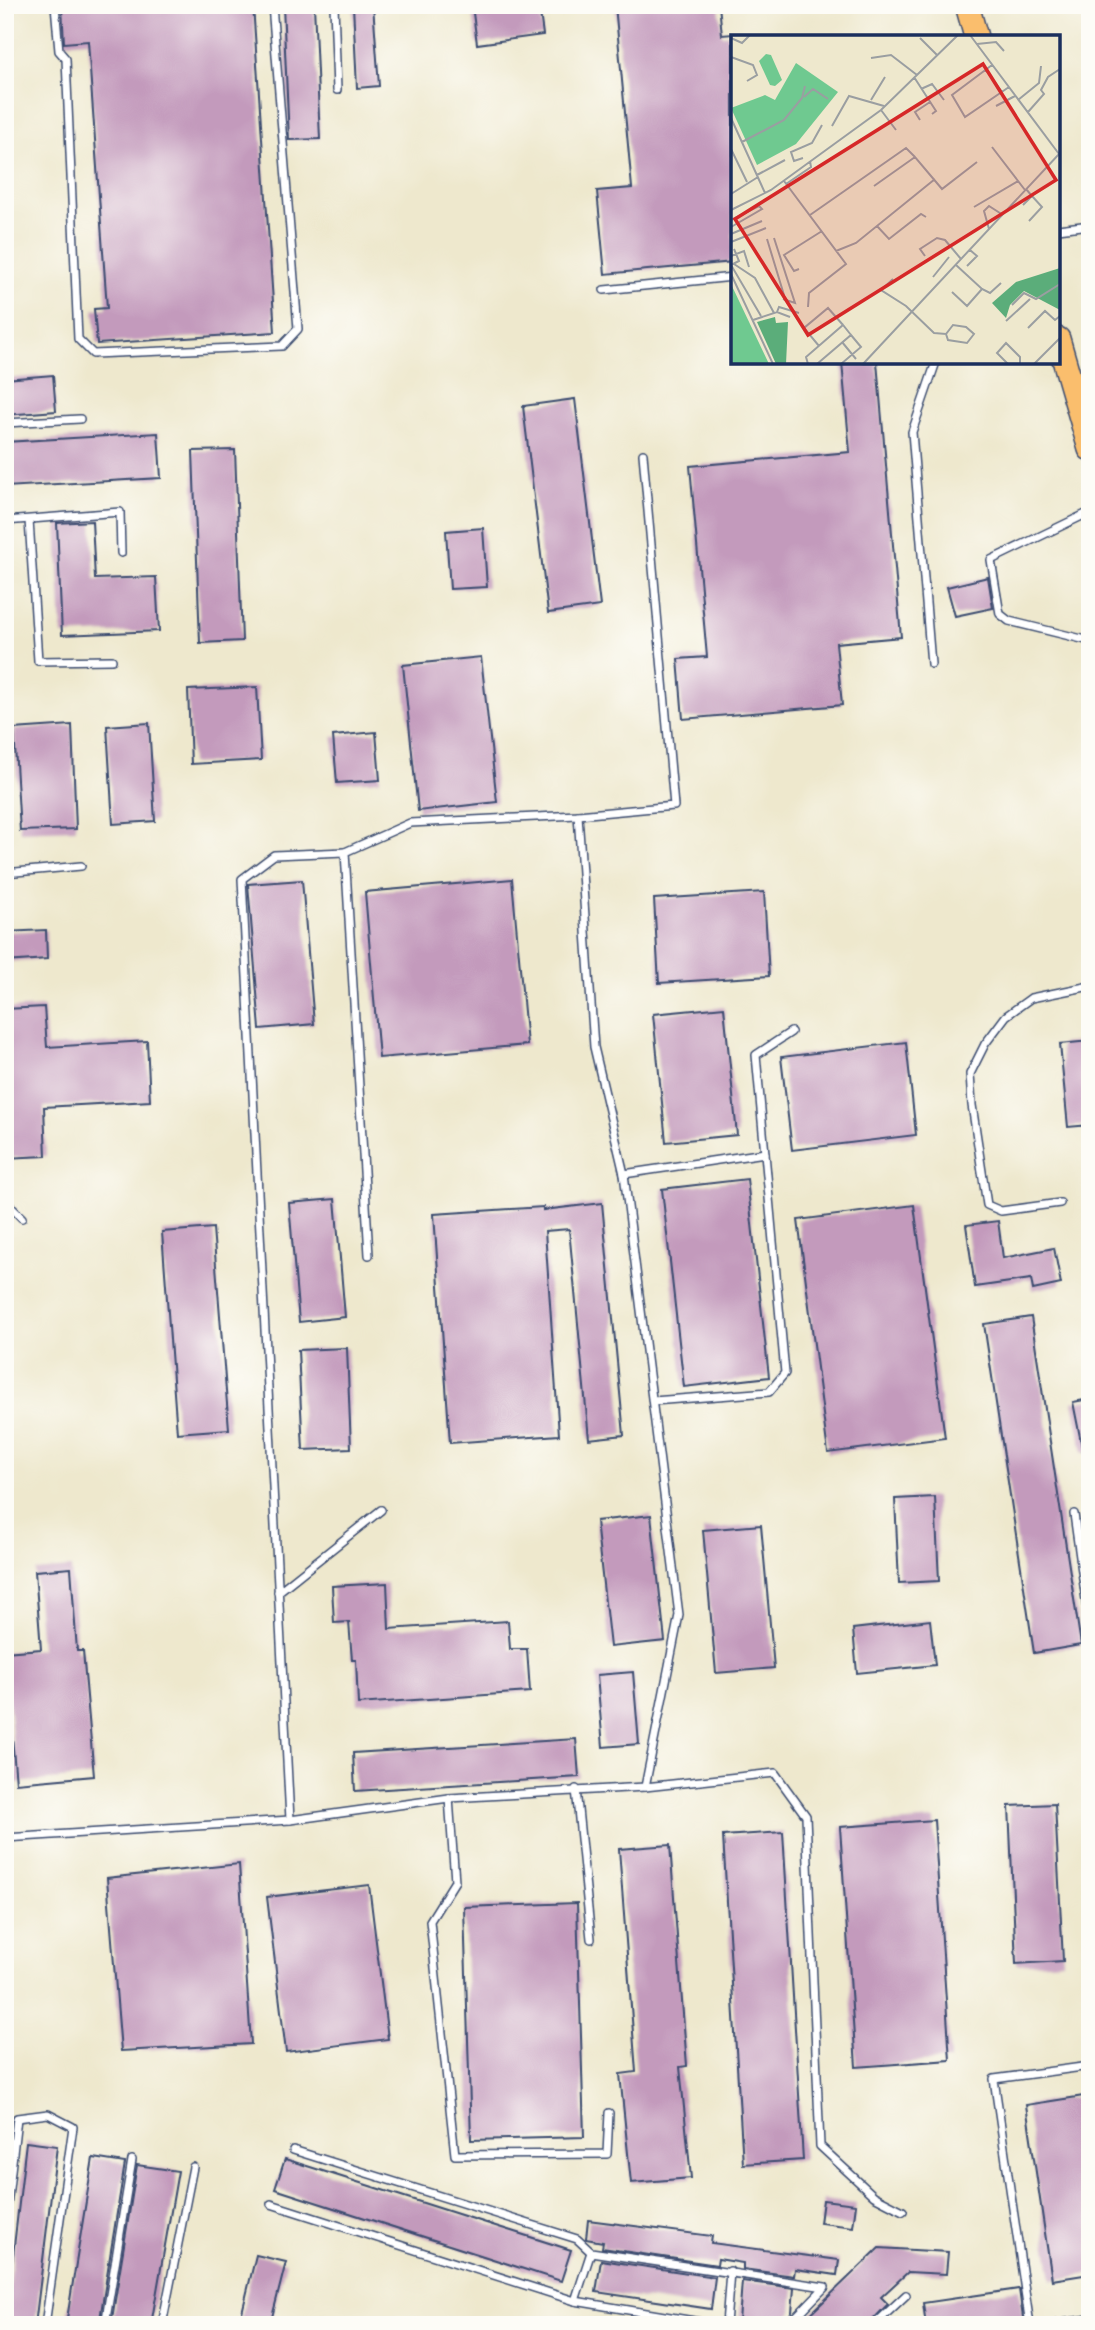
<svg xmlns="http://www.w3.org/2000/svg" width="1095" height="2330" viewBox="0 0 1095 2330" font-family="'Balsamiq Sans',sans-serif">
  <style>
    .building { fill: #c39abc }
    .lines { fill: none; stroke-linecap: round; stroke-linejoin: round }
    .service-casing { stroke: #3b4b6f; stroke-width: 10 }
    .primary-casing { stroke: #3b4b6f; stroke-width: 26 }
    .service { stroke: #fff; stroke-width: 7 }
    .primary { stroke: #fabe6d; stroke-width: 23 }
    .inset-road { fill: none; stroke: #9a9ea1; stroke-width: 2 }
    .view { fill: #d62828; fill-opacity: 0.15; stroke: #d62828; stroke-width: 3.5 }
    .inset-edge { fill: none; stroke: #1b2f5e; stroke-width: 3.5 }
  </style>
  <rect width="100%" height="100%" fill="#fdfcf7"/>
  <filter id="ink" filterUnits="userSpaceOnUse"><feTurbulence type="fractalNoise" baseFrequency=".0143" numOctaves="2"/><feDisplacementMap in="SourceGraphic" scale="14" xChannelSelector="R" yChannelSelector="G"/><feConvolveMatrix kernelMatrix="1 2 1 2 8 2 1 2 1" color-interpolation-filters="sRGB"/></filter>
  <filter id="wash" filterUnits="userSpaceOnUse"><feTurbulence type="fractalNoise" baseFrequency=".00686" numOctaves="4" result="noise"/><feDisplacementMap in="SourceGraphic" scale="28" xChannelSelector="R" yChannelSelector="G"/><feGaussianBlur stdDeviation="1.57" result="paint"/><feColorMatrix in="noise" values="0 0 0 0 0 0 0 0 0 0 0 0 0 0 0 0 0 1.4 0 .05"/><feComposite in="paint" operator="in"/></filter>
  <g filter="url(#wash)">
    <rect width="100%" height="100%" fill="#eee8cd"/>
    <g id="blocks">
      <g class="building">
        <polygon points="82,5 253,5 275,332 97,344 94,309 107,308 88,41 64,43 62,7"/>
        <polygon points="283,5 314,5 320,139 289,140"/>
        <polygon points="353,5 373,5 379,86 357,88"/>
        <polygon points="472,5 539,5 543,35 477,44"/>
        <polygon points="615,5 719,5 722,35 733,34 733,262 605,274 597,191 632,188"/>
        <polygon points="842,362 877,362 901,637 836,643 842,705 683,719 678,659 707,657 690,466 850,452"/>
        <polygon points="53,375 56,411 5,415 5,379"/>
        <polygon points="575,399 600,606 548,613 523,406"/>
        <polygon points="158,433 161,478 5,487 5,442"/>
        <polygon points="235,450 242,641 200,643 193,451"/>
        <polygon points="92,521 95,579 156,577 159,631 62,635 57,523"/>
        <polygon points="483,528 487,587 450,589 446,531"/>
        <polygon points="988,577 993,608 955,616 947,587"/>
        <polygon points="481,657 497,802 418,811 403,665"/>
        <polygon points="257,687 261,760 191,764 188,690"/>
        <polygon points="149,723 155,821 113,824 107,726"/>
        <polygon points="72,725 76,829 20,831 14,729"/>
        <polygon points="376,732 380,780 337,783 333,736"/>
        <polygon points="512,879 527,1045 379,1058 365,892"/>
        <polygon points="302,880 314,1024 260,1029 248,884"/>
        <polygon points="764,892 769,976 659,983 654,899"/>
        <polygon points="46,930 47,959 5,962 5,932"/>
        <polygon points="44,1007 47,1047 147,1041 150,1101 44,1107 46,1156 5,1158 5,1009"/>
        <polygon points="724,1007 737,1135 666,1142 653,1014"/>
        <polygon points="1090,1041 1090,1125 1068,1127 1060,1044"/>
        <polygon points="906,1042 916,1135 792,1150 781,1057"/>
        <polygon points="747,1179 769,1377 684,1387 662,1189"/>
        <polygon points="335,1199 345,1317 299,1322 289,1203"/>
        <polygon points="602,1203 624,1435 589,1439 569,1229 545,1231 559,1435 450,1443 434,1214 543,1207 543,1210"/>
        <polygon points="914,1205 945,1438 828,1453 798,1220"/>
        <polygon points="998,1221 1003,1258 1054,1248 1061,1284 1033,1290 1031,1279 975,1287 966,1225"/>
        <polygon points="213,1228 229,1429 177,1433 162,1232"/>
        <polygon points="1031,1317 1081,1645 1034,1653 984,1324"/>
        <polygon points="347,1348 351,1448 303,1450 298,1350"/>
        <polygon points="1090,1399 1090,1452 1083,1452 1073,1402"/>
        <polygon points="935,1497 939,1581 899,1583 895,1499"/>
        <polygon points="651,1515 665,1641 610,1647 596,1521"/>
        <polygon points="761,1525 774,1668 716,1673 703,1530"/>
        <polygon points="71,1568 77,1651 83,1651 94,1776 16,1783 8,1690 5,1690 5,1652 41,1649 35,1571"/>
        <polygon points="387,1583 389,1629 508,1621 510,1649 527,1649 530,1692 358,1704 356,1660 352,1660 349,1622 334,1623 332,1586"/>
        <polygon points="930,1620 935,1665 857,1673 853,1629"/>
        <polygon points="633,1672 639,1744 603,1747 597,1675"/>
        <polygon points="576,1739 579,1777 355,1791 353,1753"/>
        <polygon points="1055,1804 1063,1961 1016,1964 1009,1806"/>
        <polygon points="934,1820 950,2060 856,2067 840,1827"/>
        <polygon points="783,1832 803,2160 743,2164 723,1836"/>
        <polygon points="670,1845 687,2066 680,2067 691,2178 631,2183 620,2074 636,2072 619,1849"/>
        <polygon points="239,1864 251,2044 121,2051 107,1878"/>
        <polygon points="369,1885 388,2039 286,2052 267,1897"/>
        <polygon points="577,1903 584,2137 471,2140 464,1907"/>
        <polygon points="1090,2095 1090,2274 1052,2280 1026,2105"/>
        <polygon points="26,2142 57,2146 35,2325 5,2325"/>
        <polygon points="93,2158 125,2163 99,2325 66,2325"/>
        <polygon points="285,2159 571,2250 561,2281 275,2189"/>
        <polygon points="137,2165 178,2171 151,2325 111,2325"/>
        <polygon points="823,2200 856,2204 853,2227 820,2223"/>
        <polygon points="588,2220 712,2236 711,2243 839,2260 837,2275 795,2269 794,2276 743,2269 743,2263 718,2259 717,2265 602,2248 603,2242 586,2239"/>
        <polygon points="879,2248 948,2252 946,2274 908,2272 881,2297 888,2304 868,2325 799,2325"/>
        <polygon points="256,2255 286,2262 270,2325 239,2325"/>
        <polygon points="601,2260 715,2277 711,2309 596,2292"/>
        <polygon points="742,2281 794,2288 792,2312 782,2325 739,2322"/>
        <polygon points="1019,2289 1024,2325 926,2325 923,2303"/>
      </g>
    </g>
  </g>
  <g filter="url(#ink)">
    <use href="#blocks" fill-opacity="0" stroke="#3b4b6f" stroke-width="2"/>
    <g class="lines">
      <defs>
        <g id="service">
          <polyline points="55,5 59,51 66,59 78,339 93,354 282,346 298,329 272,5"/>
          <polyline points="334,5 337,90"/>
          <polyline points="1058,229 1090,225"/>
          <polyline points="604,290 733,277"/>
          <polyline points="5,423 80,419"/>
          <polyline points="1090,512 991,560 1000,614 1009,621 1090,641"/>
          <polyline points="29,520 38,661 112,660"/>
          <polyline points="5,521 120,512 121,553"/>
          <polyline points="931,664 912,432 936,362"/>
          <polyline points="578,815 594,1047 624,1174 679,1615 645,1787"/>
          <polyline points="5,873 81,866"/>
          <polyline points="624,1174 765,1153"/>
          <polyline points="5,1201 22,1218"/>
          <polyline points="1060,1203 1001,1211 987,1205 972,1105 970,1074 985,1044 1006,1016 1031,998 1090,986"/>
          <polyline points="369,1255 345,852 410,823 578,815 674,806 643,454"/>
          <polyline points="653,1401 769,1392 785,1373 756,1055 791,1032"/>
          <polyline points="1074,1514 1090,1629"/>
          <polyline points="278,1592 381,1510"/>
          <polyline points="576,1789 591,1939"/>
          <polyline points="449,1798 455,1881 430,1921 455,2155 607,2154 609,2113"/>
          <polyline points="290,1820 242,879 274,855 345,852"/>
          <polyline points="5,1838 290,1820 449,1798 645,1787 775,1773 806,1816 820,2146 874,2196 903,2211"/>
          <polyline points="293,2150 577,2239 591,2252 825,2287 788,2325"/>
          <polyline points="271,2204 575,2301 718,2325"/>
          <polyline points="5,2224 17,2118 48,2114 73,2127 45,2325"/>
          <polyline points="575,2301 591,2252"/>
          <polyline points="105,2325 132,2160"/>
          <polyline points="162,2325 193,2167"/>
          <polyline points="726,2325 730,2271"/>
          <polyline points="874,2325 906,2295"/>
          <polyline points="1030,2325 994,2079 1090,2066"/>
          <polyline points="1048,2325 1090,2319"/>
        </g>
        <g id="primary">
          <polyline points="967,5 976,37"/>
          <polyline points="1058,339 1090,449"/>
        </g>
      </defs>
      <use href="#service" class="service-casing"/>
      <use href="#primary" class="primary-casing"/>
      <use href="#service" class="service"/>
      <use href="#primary" class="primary"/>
    </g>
  </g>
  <g transform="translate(731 35)">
    <rect width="329" height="329" fill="#eee8cd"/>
    <path d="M35,19l5,1 11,25 -7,6 -5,-1 -11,-24zM65,28l42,29 -42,52 -39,21 -26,-57 34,-13 10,5zM0,249l38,80h-38z" fill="#6fc990"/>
    <path d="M329,233v42l-36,-19 -14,14 -4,13 -14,-15 24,-21zM44,282l1,6 12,-1 -2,42h-10l-19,-42z" fill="#5bad7a"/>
    <path class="inset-road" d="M239,0l89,119M0,3l11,5 8,-8M189,3l17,17M246,9l19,-2 8,9M0,22l22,8 4,10 -10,6M140,23l20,-3 26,20M261,30l-40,30 13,22 44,-30M255,35l16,22M183,42l22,34 -4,3M190,54l11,-5 12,16M73,62l9,-8 15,10M140,65l14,-23M287,65l21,-17 2,-17M265,71l19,-10M150,75l15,20M297,77l16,-18 -3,-4 7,-13 12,-8M0,83l34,75M189,85l-5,-8 15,-10M101,91l17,-30 35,10M11,107l42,-22 18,-22 3,-12M261,112l33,43M0,114l16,33M72,123l-9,3 -3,-9 21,-9 10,-18M26,140l28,-15M53,146l62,83 -37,29 -1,14M55,149l25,-17 -1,-6M143,151l41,-29 27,32 35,-27M0,159l27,-17M292,170l9,-9 -6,-7M243,172l44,-26M0,175l40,-20 110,-80 77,-75M79,180l96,-67 9,9M0,185l28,-14 3,3 -31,18M298,186l13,-14 -10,-11M146,191l12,13 32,-25 5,3M258,194l-5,-18 5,-5 14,9M0,199l31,-13M43,203l21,65 -12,-4M36,204l17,56M0,207l35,-14M3,214l5,12 -8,4 30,51M105,216l20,-8 79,-64M0,221l13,-5 5,16M194,221l-5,-7 17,-11 8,2 16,19M3,229l21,14 19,35M225,230l26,24 8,4 11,-10M236,231l10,-10 -7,-6M68,234l-5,2 -10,-16 38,-24M0,239l42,90M202,242l16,-20M162,244l-12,11 25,16 28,27 12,1 7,-9 13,2 8,7 -7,9 -19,-3 -2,-6M221,257l15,14 15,-17M281,270l12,-12 12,6 24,-15M46,277l2,-5 20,6M22,285l24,-8 13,5M275,286l24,-22M297,293l17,-17 10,9 5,-4M111,307l14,17M88,311l-15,-18 24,-20 15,17M77,329l-2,-7 37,-32 8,10M86,329l34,-29 10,12 -20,17M132,329l197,-211M277,329l-11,-11 9,-10 14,14v7M303,329l26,-26"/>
    <path class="view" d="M252,29l73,116 -248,155 -73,-116z"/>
    <rect width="329" height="329" class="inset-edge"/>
  </g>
  <rect width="1095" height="2330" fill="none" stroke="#fdfcf7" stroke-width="28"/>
</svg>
